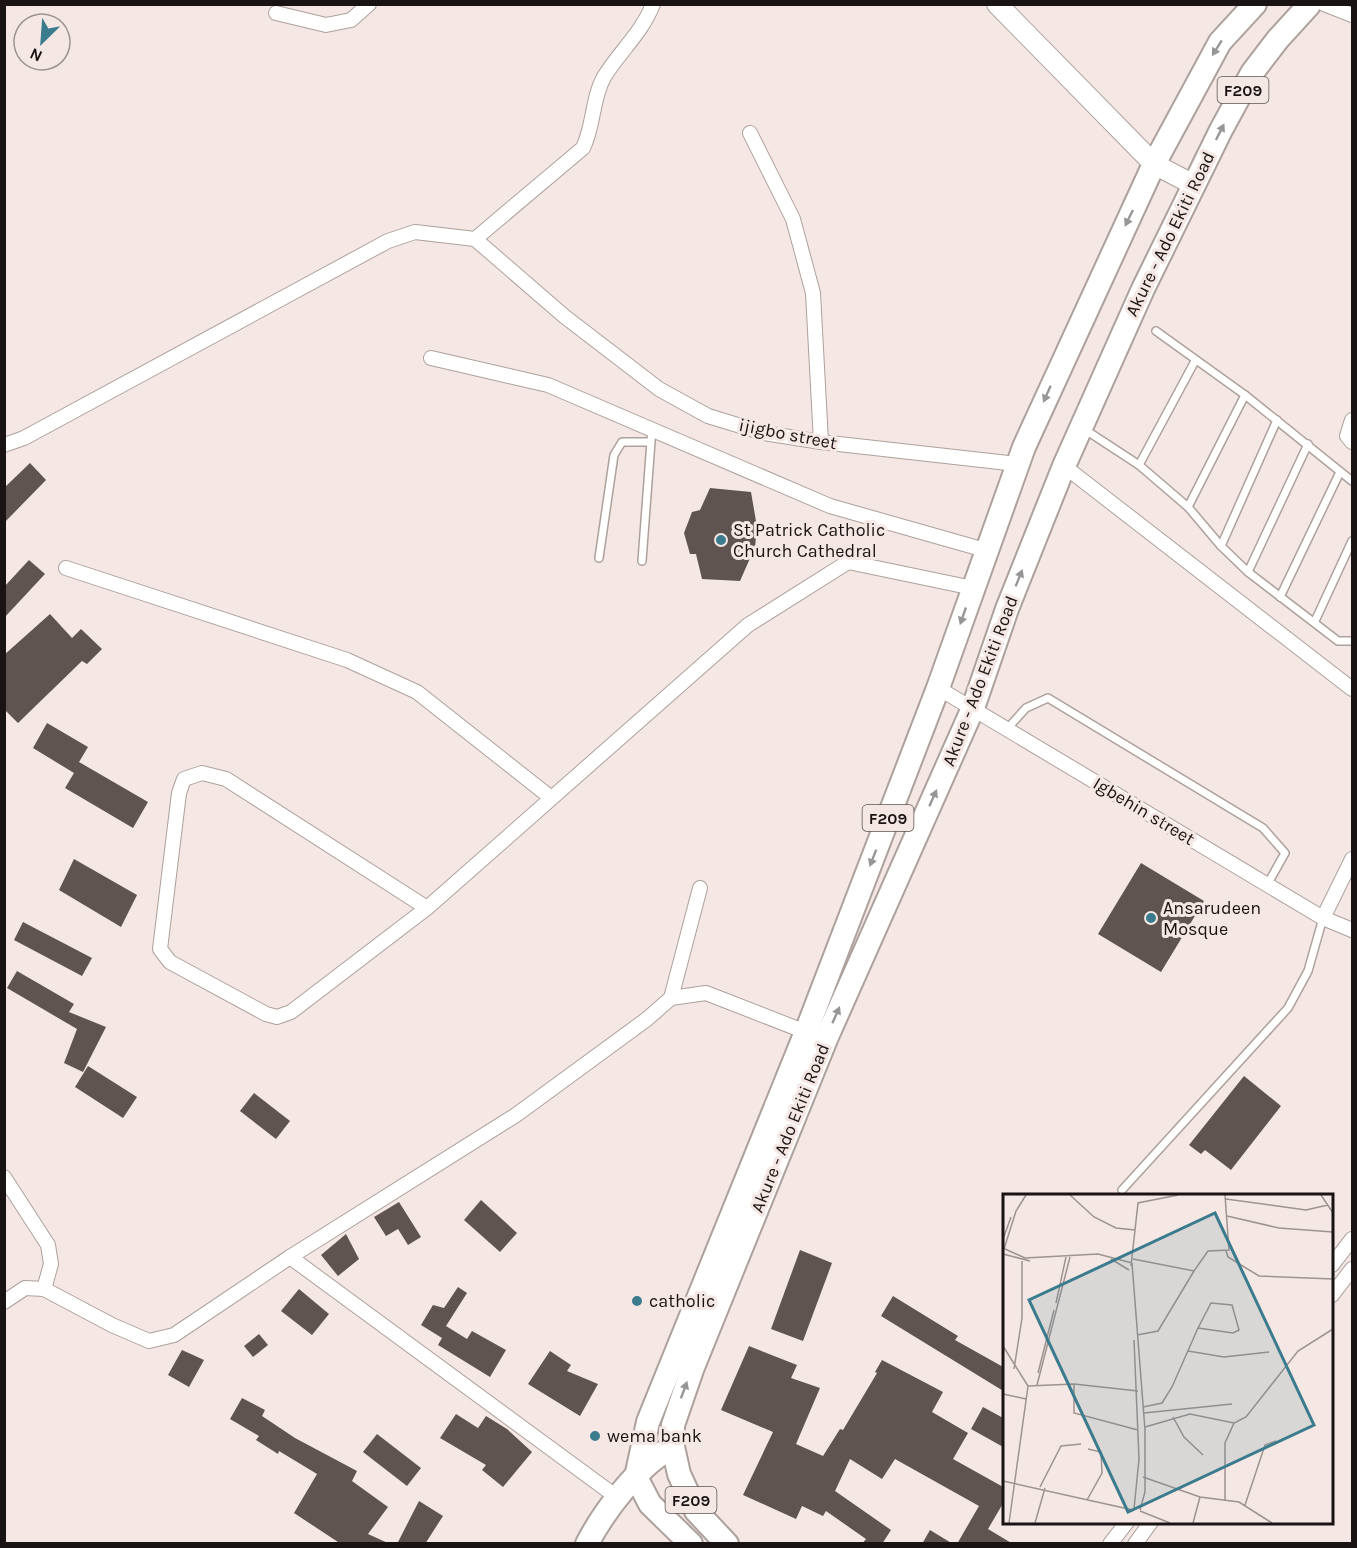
<svg xmlns="http://www.w3.org/2000/svg" width="1357" height="1548" viewBox="0 0 1357 1548" font-family="Karla,sans-serif">
  <style>
    .building { fill: #5f5450 }
    .lines { fill: none; stroke-linecap: round; stroke-linejoin: round }
    .lane-casing { stroke: #ada19c; stroke-width: 10 }
    .street-casing { stroke: #ada19c; stroke-width: 16 }
    .secondary-casing { stroke: #ada19c; stroke-width: 22 }
    .primary-casing { stroke: #ada19c; stroke-width: 26 }
    .lane { stroke: #fff; stroke-width: 7 }
    .street { stroke: #fff; stroke-width: 14 }
    .secondary { stroke: #fff; stroke-width: 20 }
    .primary { stroke: #fff; stroke-width: 22 }
    .oneway { fill: #989595 }
    .poi-dot { fill: #3b7b8e; stroke: #f5e7e3; stroke-width: 2 }
    .labels { text-anchor: middle; dominant-baseline: central; stroke-width: 6; stroke-linejoin: round; paint-order: stroke }
    .shield { fill: #f5e7e3; stroke: #5b5351; stroke-width: 1.5 }
    .shield-label { font-size: 16px; font-weight: bold; fill: #191413 }
    .street-label { font-size: 18px; fill: #191413; stroke: #f5e7e3 }
    .poi-label { font-size: 18px; fill: #191413; stroke: #f5e7e3; text-anchor: start }
    .inset-road { fill: none; stroke: #9d9390; stroke-width: 1.5 }
    .view { fill: #3b7b8e; fill-opacity: 0.15; stroke: #3b7b8e; stroke-width: 3 }
    .inset-edge { fill: none; stroke: #191413; stroke-width: 3 }
  </style>
  <rect width="100%" height="100%" fill="#f5e7e3"/>
  <g class="building">
    <polygon points="30,463 46,480 4,523 4,488"/>
    <polygon points="710,488 751,492 757,527 755,547 740,581 702,579 696,554 690,554 684,533 692,512 700,510"/>
    <polygon points="29,560 45,574 4,618 4,587"/>
    <polygon points="50,614 72,638 81,629 102,649 87,664 82,661 18,723 4,709 4,655"/>
    <polygon points="47,723 88,747 79,762 148,802 133,828 65,788 74,773 33,748"/>
    <polygon points="74,859 137,895 121,927 59,890"/>
    <polygon points="1141,863 1204,901 1161,972 1098,934"/>
    <polygon points="23,922 92,958 82,976 14,940"/>
    <polygon points="17,971 74,1004 69,1012 106,1027 83,1072 64,1063 77,1029 7,988"/>
    <polygon points="88,1066 137,1097 123,1118 75,1087"/>
    <polygon points="1244,1076 1281,1106 1231,1170 1205,1150 1201,1154 1189,1145"/>
    <polygon points="254,1093 290,1121 276,1139 240,1111"/>
    <polygon points="481,1200 517,1233 500,1252 464,1220"/>
    <polygon points="399,1202 421,1237 408,1245 398,1229 386,1236 374,1217"/>
    <polygon points="346,1234 359,1259 338,1276 321,1255"/>
    <polygon points="800,1250 832,1263 803,1341 771,1329"/>
    <polygon points="458,1287 467,1293 446,1326 467,1339 472,1331 506,1350 490,1377 438,1345 442,1338 421,1325 433,1305 444,1308"/>
    <polygon points="299,1289 329,1314 312,1335 281,1311"/>
    <polygon points="893,1296 958,1336 955,1340 1005,1368 1005,1392 881,1316"/>
    <polygon points="259,1334 268,1345 253,1357 244,1346"/>
    <polygon points="749,1346 797,1365 791,1378 820,1388 796,1444 823,1456 840,1429 843,1430 877,1373 875,1372 882,1360 943,1392 932,1412 968,1433 953,1459 1005,1488 1005,1500 988,1529 1013,1544 957,1544 979,1506 895,1459 882,1479 850,1459 835,1491 891,1530 882,1544 862,1544 866,1539 826,1511 823,1516 802,1506 796,1519 743,1495 773,1432 721,1410"/>
    <polygon points="182,1350 204,1360 189,1387 168,1375"/>
    <polygon points="550,1351 571,1365 567,1371 598,1384 580,1416 528,1384"/>
    <polygon points="242,1398 265,1410 262,1416 295,1438 357,1471 352,1481 388,1507 368,1534 390,1544 341,1544 294,1513 317,1474 279,1451 278,1454 256,1440 259,1436 230,1419"/>
    <polygon points="983,1407 1005,1419 1005,1448 971,1429"/>
    <polygon points="456,1414 478,1428 486,1416 507,1429 532,1452 503,1487 482,1470 486,1465 440,1438"/>
    <polygon points="377,1434 421,1468 407,1486 363,1452"/>
    <polygon points="419,1501 443,1516 425,1544 397,1544"/>
    <polygon points="930,1530 953,1544 922,1544"/>
  </g>
  <g class="lines">
    <defs>
      <g id="lane">
        <polyline points="1156,331 1245,395 1352,481"/>
        <polyline points="1084,429 1139,465 1188,507 1221,546 1248,572 1338,641 1352,641"/>
        <polyline points="1139,465 1195,361"/>
        <polyline points="1188,507 1245,395"/>
        <polyline points="1221,546 1277,420"/>
        <polyline points="599,558 614,455 622,442 650,442"/>
        <polyline points="642,561 652,428"/>
        <polyline points="1248,572 1308,444"/>
        <polyline points="1280,597 1340,472"/>
        <polyline points="1315,621 1352,541"/>
        <polyline points="1007,729 1026,708 1048,698 1263,828 1285,853 1267,885"/>
        <polyline points="1122,1190 1288,1008 1308,971 1323,918"/>
      </g>
      <g id="street">
        <polyline points="1324,4 1352,15"/>
        <polyline points="276,13 326,25 351,20 369,4"/>
        <polyline points="750,133 793,219 813,293 821,442"/>
        <polyline points="475,239 564,316 659,389 708,416 764,433 821,442 1017,464"/>
        <polyline points="431,358 548,385 830,506 985,550"/>
        <polyline points="1352,420 1347,436 1352,442"/>
        <path d="M4,445l20,-7 364,-197 27,-9 60,7 108,-91c11,-22 9,-50 21,-71 15,-25 38,-44 49,-73"/>
        <polyline points="1064,466 1352,689"/>
        <polyline points="66,568 347,660 417,692 550,797"/>
        <polyline points="938,688 1323,918 1352,930"/>
        <polyline points="427,908 226,779 202,773 184,779 179,793 160,949 170,962 266,1014 277,1017 291,1012 427,908 748,625 848,562 973,588"/>
        <polyline points="1323,918 1352,859"/>
        <polyline points="671,998 700,888"/>
        <polyline points="4,1177 48,1245 51,1264 44,1289"/>
        <polyline points="290,1257 516,1115 647,1019 671,998 706,993 806,1032"/>
        <polyline points="1332,1265 1352,1239"/>
        <polyline points="1332,1295 1352,1269"/>
        <polyline points="4,1302 25,1288 44,1289 112,1325 149,1341 174,1335 290,1257 618,1498"/>
        <polyline points="1110,1544 1127,1522"/>
        <polyline points="1135,1544 1151,1522"/>
      </g>
      <polyline id="secondary" points="997,4 1154,164 1194,185"/>
      <g id="primary">
        <polyline points="636,1477 648,1422 806,1032 938,688 1024,447 1154,164 1220,42 1255,4"/>
        <polyline points="636,1477 650,1504 691,1544"/>
        <path d="M587,1544c17,-33 53,-81 86,-97"/>
        <polyline points="727,1544 696,1511 679,1474 673,1447 673,1425 693,1367 826,1039 973,708 1007,609 1064,466 1143,289 1221,130 1252,73 1278,39 1309,5"/>
      </g>
    </defs>
    <use href="#lane" class="lane-casing"/>
    <use href="#street" class="street-casing"/>
    <use href="#secondary" class="secondary-casing"/>
    <use href="#primary" class="primary-casing"/>
    <use href="#lane" class="lane"/>
    <use href="#street" class="street"/>
    <use href="#secondary" class="secondary"/>
    <use href="#primary" class="primary"/>
  </g>
  <defs><path id="oneway-solid" d="M-6-.8H1V-3.2L6.5 0L1 3.2V.8H-6Z" transform="scale(1.5)"/></defs>
  <g class="oneway">
    <use href="#oneway-solid" transform="translate(1217 48) rotate(122)"/>
    <use href="#oneway-solid" transform="translate(1220 132) rotate(-63)"/>
    <use href="#oneway-solid" transform="translate(1129 218) rotate(116)"/>
    <use href="#oneway-solid" transform="translate(1047 394) rotate(114)"/>
    <use href="#oneway-solid" transform="translate(1019 578) rotate(-68)"/>
    <use href="#oneway-solid" transform="translate(963 616) rotate(109)"/>
    <use href="#oneway-solid" transform="translate(933 798) rotate(-66)"/>
    <use href="#oneway-solid" transform="translate(873 858) rotate(111)"/>
    <use href="#oneway-solid" transform="translate(836 1015) rotate(-66)"/>
    <use href="#oneway-solid" transform="translate(684 1390) rotate(-70)"/>
  </g>
  <g class="poi-dot">
    <circle cx="721" cy="540" r="6"/>
    <circle cx="1151" cy="918" r="6"/>
    <circle cx="637" cy="1301" r="6"/>
    <circle cx="595" cy="1436" r="6"/>
  </g>
  <g class="labels">
    <g class="shield">
      <rect x="1217.5" y="77" width="51" height="26" rx="4.5"/>
      <rect x="862.5" y="805" width="51" height="26" rx="4.5"/>
      <rect x="665.5" y="1487" width="51" height="26" rx="4.5"/>
    </g>
    <g class="shield-label">
      <text x="1243" y="90">F209</text>
      <text x="888" y="818">F209</text>
      <text x="691" y="1500">F209</text>
    </g>
    <g class="street-label">
      <text transform="translate(1170 234) rotate(-64)">Akure - Ado Ekiti Road</text>
      <text transform="translate(788 434) rotate(11)">ijigbo street</text>
      <text transform="translate(980 681) rotate(-69)">Akure - Ado Ekiti Road</text>
      <text transform="translate(1144 811) rotate(31)">Igbehin street</text>
      <text transform="translate(790 1128) rotate(-68)">Akure - Ado Ekiti Road</text>
    </g>
    <g class="poi-label">
      <text x="733" y="530">St Patrick Catholic<tspan x="733" dy="21">Church Cathedral</tspan></text>
      <text x="1163" y="908">Ansarudeen<tspan x="1163" dy="21">Mosque</tspan></text>
      <text x="649" y="1301">catholic</text>
      <text x="607" y="1436">wema bank</text>
    </g>
  </g>
  <g transform="translate(1003 1194)">
    <rect width="330" height="330" fill="#f5e7e3"/>
    <path class="inset-road" d="M67,1l24,22 22,11 19,2M318,1l12,18M223,5l80,11 22,-5M224,22l52,12 54,4M0,45l8,-22M0,54l22,10 73,-4 34,9M1,55l12,-38 10,-16M223,57l2,6 31,19 74,3M0,60l27,7M108,65l18,11M130,65l61,12 14,-20 21,-1 -4,-55M129,69l13,167v62l-5,18M128,72l7,-63 40,-8M53,109l10,-46M134,141l21,-4 36,-60M0,152l25,40M185,157l36,6 45,-5M11,175l8,-51v-57M35,179l16,-63M71,190v29l64,17M34,191l33,-128M25,192l46,-2 64,7M0,200l23,5M140,213l19,-4 10,-16 26,-59 13,-25 21,2 7,25 -6,3 -35,-5M141,219l88,-9M170,223l11,20 19,18M142,233l45,-13 44,9M140,283l57,20 39,5 33,21M0,287l130,29M37,293l21,-41 20,-2M84,306l15,-27 -1,-21 -13,-3M222,306v-57l9,-20 12,-6 52,-66 35,-22M242,311l20,-60 11,-4M131,315l5,-50 -5,-119M137,317l30,12M6,329l19,-137M32,329l10,-35M190,329l7,-26"/>
    <path class="view" d="M212,19l99,212 -186,87 -99,-212z"/>
    <rect width="330" height="330" class="inset-edge"/>
  </g>
  <rect width="1357" height="1548" fill="none" stroke="#191413" stroke-width="12"/>
  <g transform="translate(42 42) rotate(205)"><circle r="28" fill="#f5e7e3" stroke="#9d9390" stroke-width="1.5"/>
  <path d="M0-4.5L10 22L0 15L-10 22Z" fill="#3b7b8e"/>
  <text y="-9" font-size="16" font-weight="bold" text-anchor="middle" fill="#191413">N</text>
  </g>
</svg>
